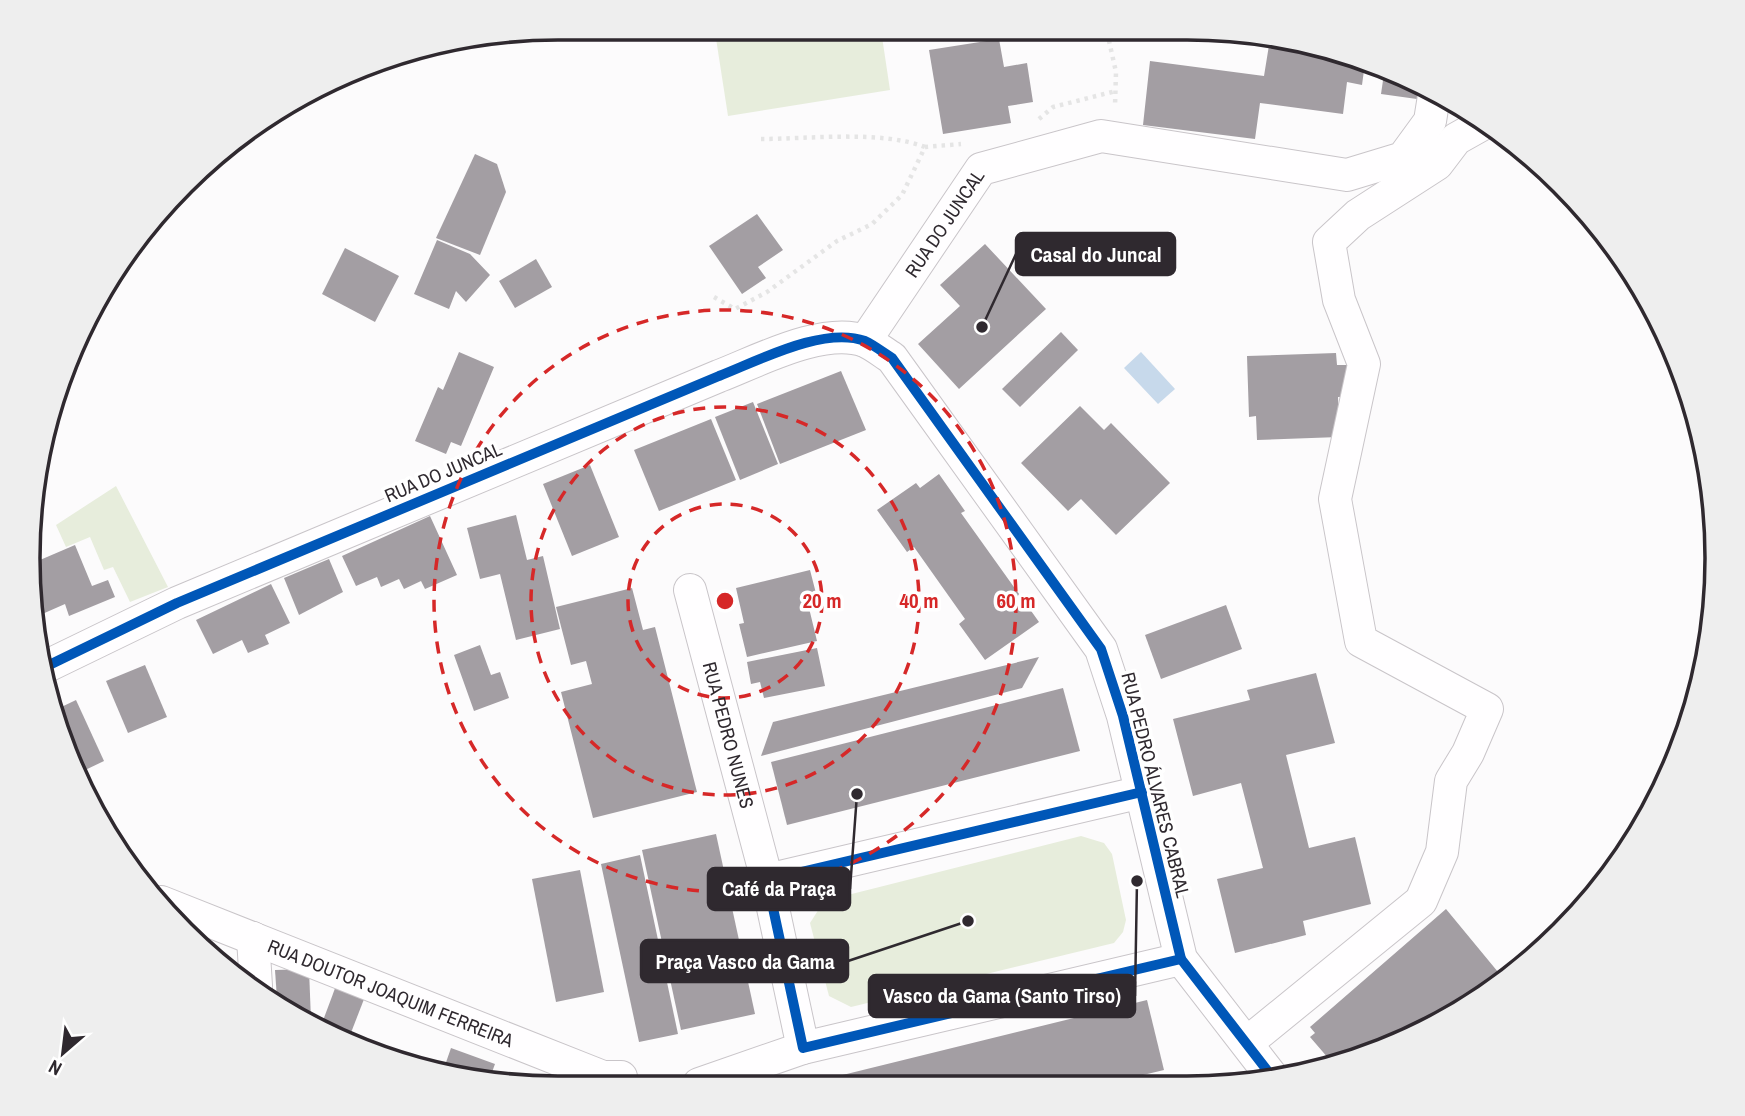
<svg xmlns="http://www.w3.org/2000/svg" width="1745" height="1116" viewBox="0 0 1745 1116" font-family="'Archivo Narrow',sans-serif">
  <style>
    .green { fill: #e7eddc }
    .water { fill: #c7d9eb }
    .building { fill: #a39ea3 }
    .lines { fill: none; stroke-linecap: round; stroke-linejoin: round }
    .minor-casing { stroke: #c9c5c9; stroke-width: 34 }
    .path { stroke: #e5e5e5; stroke-width: 4.5; stroke-dasharray: 3.5 5; stroke-linecap: butt }
    .minor { stroke: #fffeff; stroke-width: 32 }
    .cycleway-casing { stroke: #fff; stroke-width: 15 }
    .cycleway { stroke: #0057b8; stroke-width: 10 }
    .ring { fill: none; stroke: #d62828; stroke-width: 3.5; stroke-dasharray: 12 9 }
    .labels { text-anchor: middle; dominant-baseline: central; stroke-width: 7; stroke-linejoin: round; paint-order: stroke }
    .street-label { font-size: 19px; fill: #2f292f; stroke: #fff }
    .rim { fill: none; stroke: #2f292f; stroke-width: 3.5 }
    .centre { fill: #d62828; stroke: #fff; stroke-width: 3.5 }
    .ring-label { font-size: 21px; text-anchor: middle; font-weight: bold; fill: #d62828; stroke: #fff; stroke-width: 7; stroke-linejoin: round; paint-order: stroke }
    .leader { fill: none; stroke: #2f292f; stroke-width: 2.5 }
    .callout-dot { fill: #2f292f; stroke: #fff; stroke-width: 2.5 }
    .callout { fill: #2f292f; stroke: #2f292f; stroke-width: 2.5 }
    .callout-label { font-size: 21px; text-anchor: middle; font-weight: bold; fill: #fff }
  </style>
  <rect width="100%" height="100%" fill="#fcfbfc"/>
  <g class="green">
    <polygon points="731,29 881,30 890,90 728,116 715,32"/>
    <polygon points="116,486 168,587 130,602 113,567 104,570 90,537 66,547 56,525"/>
    <polygon points="1081,836 1104,843 1112,854 1126,920 1123,932 1114,943 851,1007 829,996 810,923 824,901"/>
  </g>
  <polygon class="water" points="1141,352 1175,389 1158,404 1124,368"/>
  <g class="building">
    <polygon points="999,39 1004,67 1027,63 1033,102 1008,106 1011,123 943,134 929,50"/>
    <polygon points="1270,39 1365,63 1362,85 1347,82 1343,114 1260,103 1255,139 1143,125 1150,61 1264,76"/>
    <polygon points="1385,67 1426,91 1424,100 1381,94"/>
    <polygon points="475,154 497,164 506,192 480,255 436,238"/>
    <polygon points="757,214 783,250 758,267 766,278 742,294 709,246"/>
    <polygon points="437,240 470,254 490,275 466,302 456,291 449,309 414,294"/>
    <polygon points="985,244 1046,309 959,389 918,344 960,306 940,285"/>
    <polygon points="345,248 399,276 375,322 322,294"/>
    <polygon points="536,259 552,287 515,308 499,281"/>
    <polygon points="1061,332 1078,350 1020,407 1002,389"/>
    <polygon points="459,352 494,367 461,446 451,442 446,454 415,441 438,387 443,390"/>
    <polygon points="1336,353 1337,365 1348,365 1349,397 1338,397 1339,437 1257,440 1256,416 1249,417 1247,356"/>
    <polygon points="841,371 866,430 780,464 757,404"/>
    <polygon points="753,402 778,464 740,480 715,417"/>
    <polygon points="1080,406 1104,430 1111,423 1170,483 1116,535 1081,499 1068,511 1021,463"/>
    <polygon points="711,419 736,480 659,511 634,450"/>
    <polygon points="590,465 619,537 572,556 543,484"/>
    <polygon points="939,474 965,511 961,513 1039,622 985,660 959,624 965,619 914,547 907,552 877,510 916,483 920,488"/>
    <polygon points="516,515 527,560 543,556 560,629 516,640 500,574 480,579 467,528"/>
    <polygon points="430,516 457,575 425,589 421,581 404,589 399,579 381,587 377,577 356,586 342,556"/>
    <polygon points="75,545 92,586 108,580 115,597 69,616 65,604 40,615 43,622 39,623 33,563"/>
    <polygon points="329,559 343,592 299,615 284,578"/>
    <polygon points="810,570 819,605 809,608 817,641 747,657 739,624 744,623 736,588"/>
    <polygon points="271,584 290,623 265,635 269,644 248,653 242,640 213,654 196,620"/>
    <polygon points="632,588 643,630 655,627 697,792 593,818 561,692 592,684 586,661 571,665 556,607"/>
    <polygon points="1226,605 1242,649 1161,679 1145,635"/>
    <polygon points="480,645 491,675 500,672 509,698 474,711 454,655"/>
    <polygon points="817,648 825,686 764,698 760,682 751,684 747,662"/>
    <polygon points="1039,657 1022,688 761,756 773,722"/>
    <polygon points="145,665 167,717 128,733 106,681"/>
    <polygon points="1316,673 1335,743 1286,755 1309,848 1355,837 1371,904 1303,921 1306,935 1235,953 1217,879 1263,868 1241,783 1193,796 1173,719 1250,700 1247,690"/>
    <polygon points="1063,688 1080,751 787,825 771,762"/>
    <polygon points="76,700 104,761 81,772 53,711"/>
    <polygon points="716,834 755,1014 681,1030 642,850"/>
    <polygon points="640,855 678,1034 639,1042 601,864"/>
    <polygon points="580,870 604,992 556,1002 532,879"/>
    <polygon points="1446,909 1498,972 1441,1021 1421,1034 1335,1066 1310,1037 1315,1033 1310,1027"/>
    <polygon points="232,961 233,972 217,962"/>
    <polygon points="309,969 311,1020 277,999 275,970"/>
    <polygon points="337,983 366,994 347,1043 321,1026"/>
    <polygon points="1147,1000 1164,1070 1097,1086 802,1085"/>
    <polygon points="451,1048 495,1064 488,1083 443,1071"/>
    <polygon points="1212,1082 1216,1087 1197,1087 1197,1086"/>
  </g>
  <g class="lines">
    <defs>
      <g id="minor">
        <path id="s1" d="M865,341l116,-172 120,-33 246,39 56,-17 27,-37 4,-25"/>
        <path id="s2" d="M690,590l77,290"/>
        <path d="M43,668l134,-65 542,-227c39,-15 104,-50 146,-35 9,4 19,12 27,17l209,291 22,67 58,243 92,119"/>
        <polyline points="1142,792 767,880 803,1048 1181,959"/>
        <path id="s3" d="M161,902l442,175h18"/>
        <polyline points="253,938 256,986"/>
        <polyline points="1248,1042 1421,901 1442,852 1451,781 1468,753 1487,709 1361,641 1335,499 1364,364 1339,300 1329,242 1358,215 1437,164 1456,139 1481,125"/>
        <polyline points="699,1084 803,1048"/>
      </g>
    </defs>
    <use href="#minor" class="minor-casing"/>
    <g class="path">
      <polyline points="1107,32 1116,72 1115,106"/>
      <polyline points="1039,119 1053,107 1116,91"/>
      <path d="M761,139c48,0 120,-9 164,8"/>
      <polyline points="714,297 735,309 767,292 837,241 872,224 902,195 925,147 961,144"/>
    </g>
    <use href="#minor" class="minor"/>
    <defs>
      <g id="cycleway">
        <path d="M43,668l134,-65 542,-227c39,-15 104,-50 146,-35 9,4 19,12 27,17l209,291 22,67 58,243 92,119"/>
        <polyline points="1142,792 767,880 803,1048 1181,959"/>
      </g>
    </defs>
    <use href="#cycleway" class="cycleway-casing"/>
    <use href="#cycleway" class="cycleway"/>
  </g>
  <g class="ring">
    <circle cx="725" cy="601" r="97"/>
    <circle cx="725" cy="601" r="194"/>
    <circle cx="725" cy="601" r="291"/>
  </g>
  <g class="labels">
    <g class="street-label">
      <text stroke="none"><textPath href="#s1" startOffset="142">RUA DO JUNCAL</textPath></text>
      <text transform="translate(443 472) rotate(-23)">RUA DO JUNCAL</text>
      <text stroke="none"><textPath href="#s2" startOffset="150">RUA PEDRO NUNES</textPath></text>
      <text transform="translate(1156 785) rotate(76)">RUA PEDRO ÁLVARES CABRAL</text>
      <text stroke="none"><textPath href="#s3" startOffset="247">RUA DOUTOR JOAQUIM FERREIRA</textPath></text>
    </g>
  </g>
  <path d="M0 0H1745V1116H0ZM558 40H1187A518 518 0 0 1 1705 558V558A518 518 0 0 1 1187 1076H558A518 518 0 0 1 40 558V558A518 518 0 0 1 558 40Z" fill="#eee" fill-rule="evenodd"/>
  <path class="rim" d="M558 40H1187A518 518 0 0 1 1705 558V558A518 518 0 0 1 1187 1076H558A518 518 0 0 1 40 558V558A518 518 0 0 1 558 40Z"/>
  <circle cx="725" cy="601" r="10" class="centre"/>
  <g class="ring-label">
    <text x="822" y="608">20 m</text>
    <text x="919" y="608">40 m</text>
    <text x="1016" y="608">60 m</text>
  </g>
  <path class="leader" d="M982 327L1016 254M857 794L850 889M968 921L848 961M1137 881L1135 996"/>
  <g class="callout-dot">
    <circle cx="982" cy="327" r="7"/>
    <circle cx="857" cy="794" r="7"/>
    <circle cx="968" cy="921" r="7"/>
    <circle cx="1137" cy="881" r="7"/>
  </g>
  <g class="callout">
    <rect x="1016" y="233" width="159" height="42" rx="7"/>
    <rect x="708" y="868" width="142" height="42" rx="7"/>
    <rect x="641" y="940" width="207" height="42" rx="7"/>
    <rect x="869" y="975" width="266" height="42" rx="7"/>
  </g>
  <g class="callout-label">
    <text x="1096" y="262">Casal do Juncal</text>
    <text x="779" y="896">Café da Praça</text>
    <text x="745" y="969">Praça Vasco da Gama</text>
    <text x="1002" y="1003">Vasco da Gama (Santo Tirso)</text>
  </g>
  <g transform="translate(63 1053) rotate(208)" stroke="#ffffff" stroke-width="5" paint-order="stroke">
  <path d="M0-5L12 26L0 18L-12 26Z" fill="#2f292f"/>
  <text y="-10" font-size="19" font-weight="bold" text-anchor="middle" fill="#2f292f">N</text>
  </g>
</svg>
